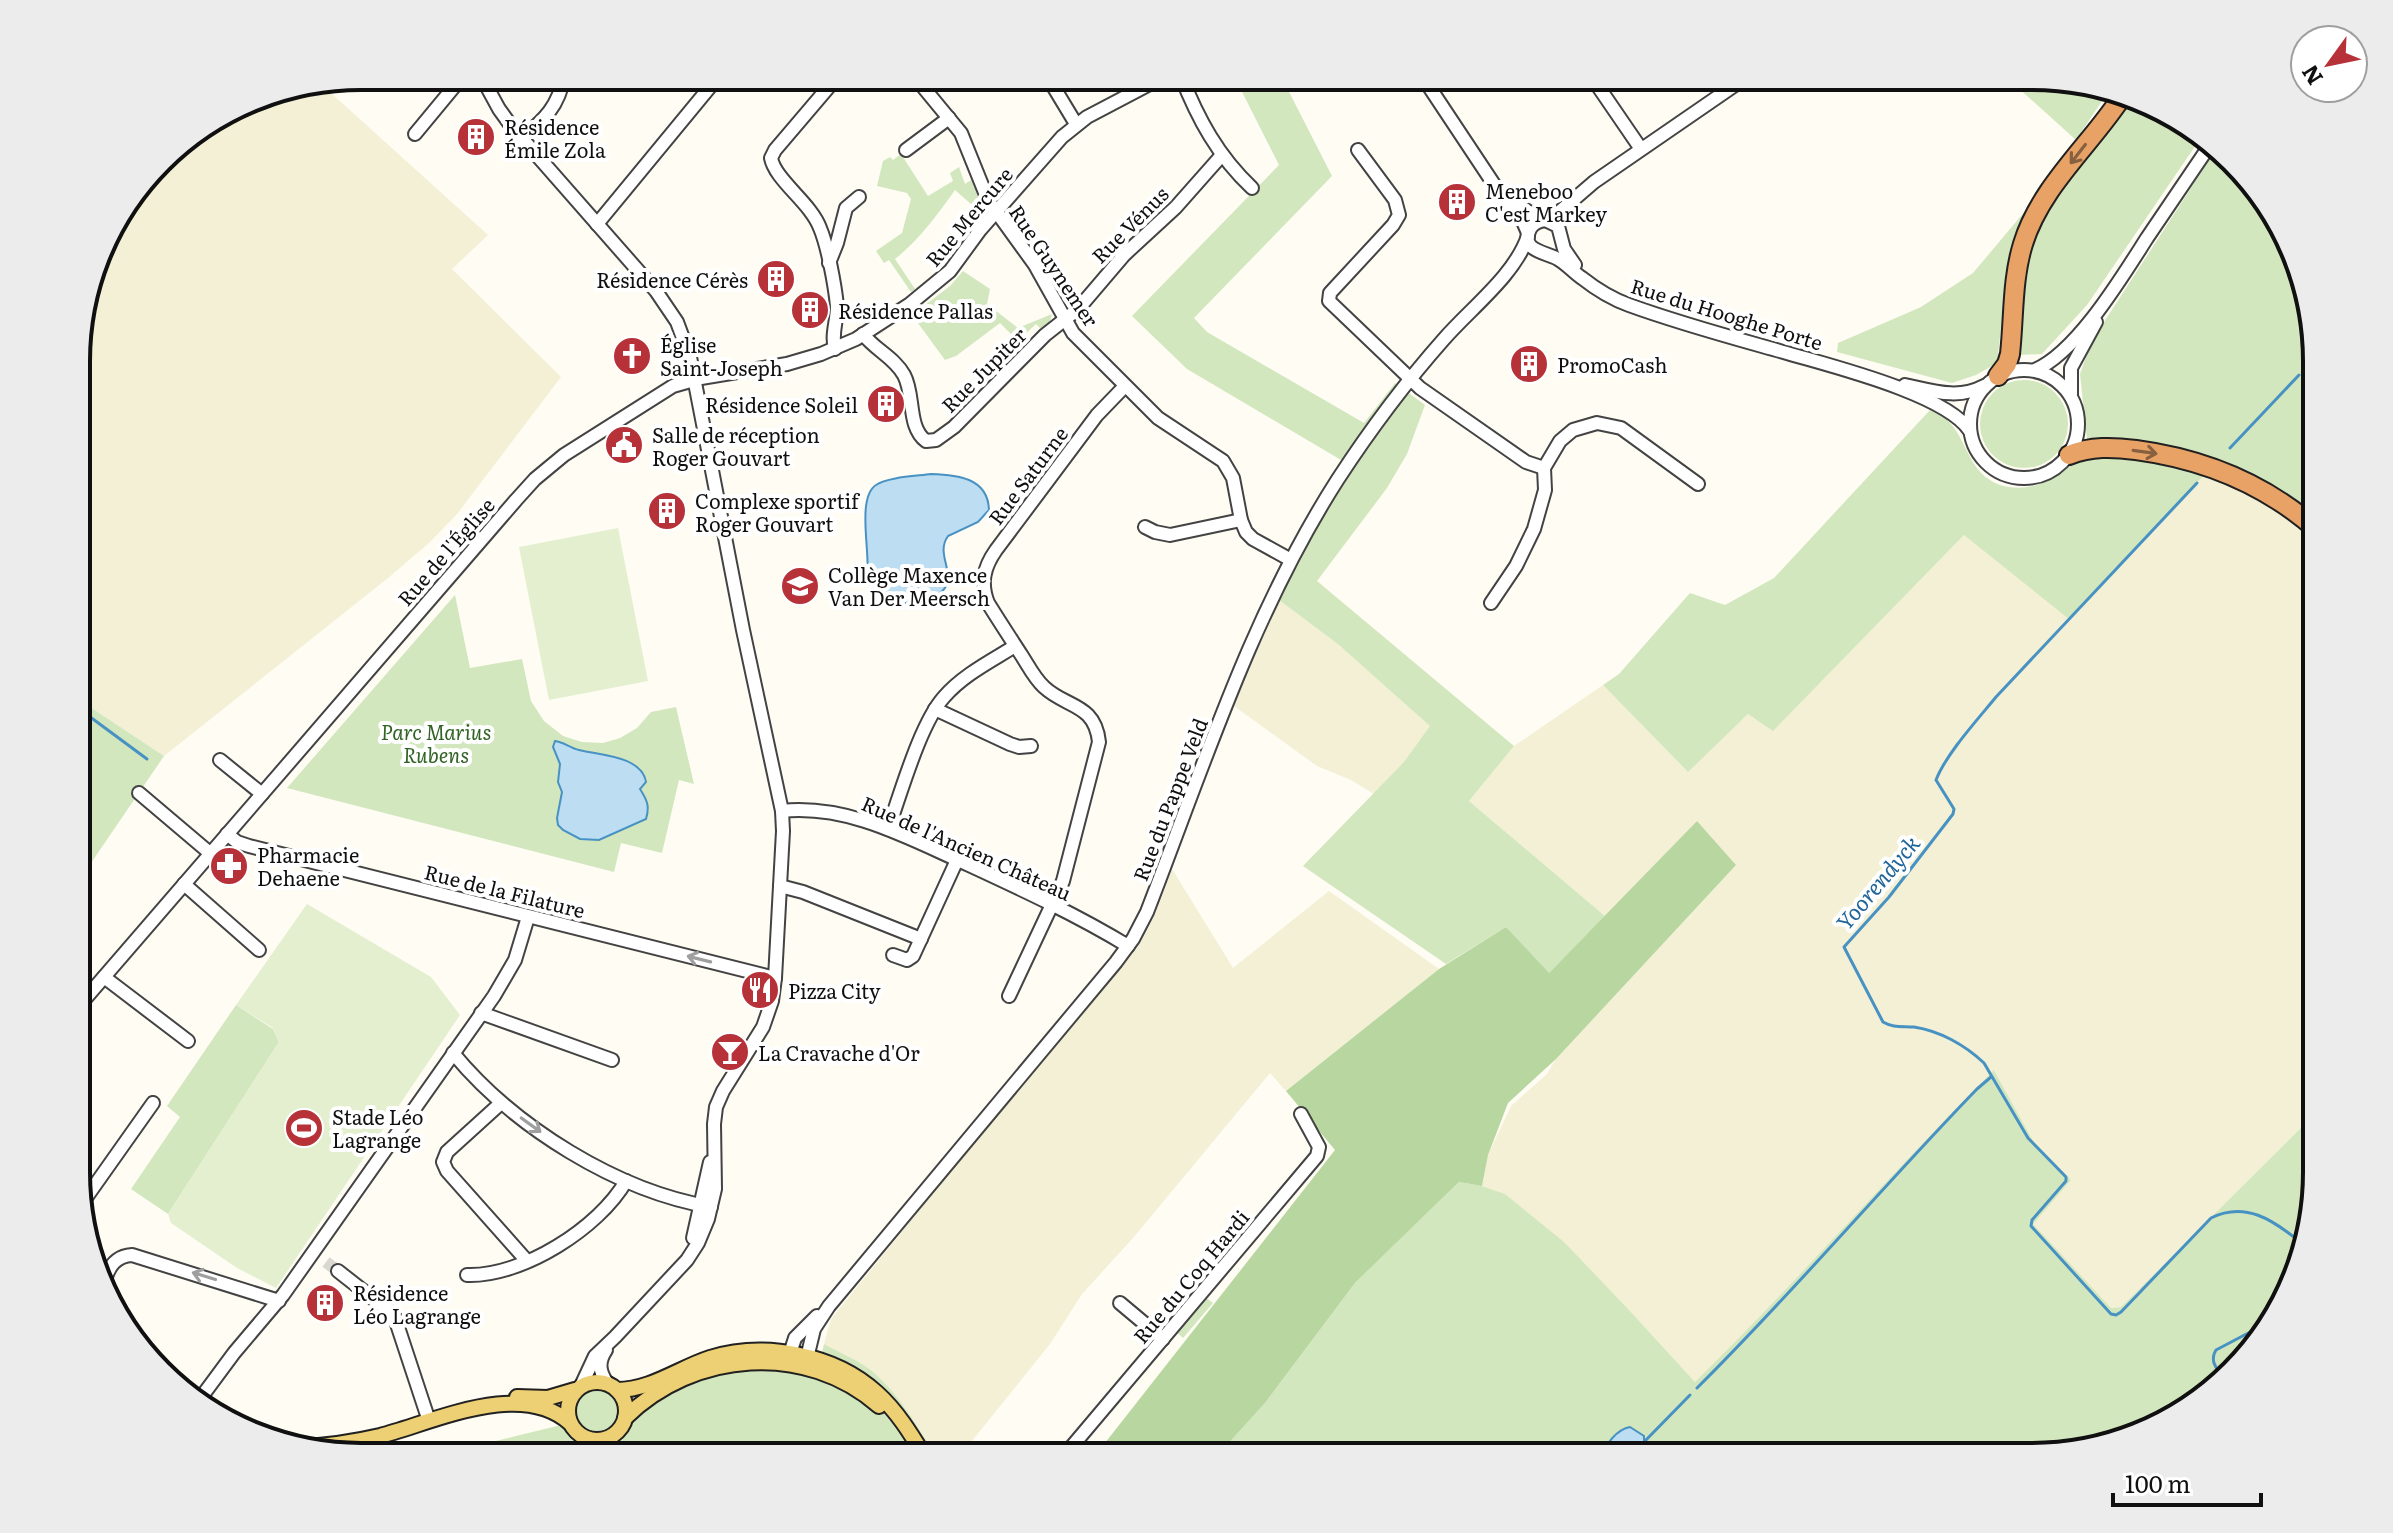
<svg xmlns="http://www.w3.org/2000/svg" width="2393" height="1533" viewBox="0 0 2393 1533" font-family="Literata,serif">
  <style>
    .farmland { fill: #f3f0d5 }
    .green { fill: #d3e7bf }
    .forest { fill: #b8d69f }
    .pitch { fill: #e4efd0 }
    .water { fill: #bcddf2; stroke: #4892c3; stroke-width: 2 }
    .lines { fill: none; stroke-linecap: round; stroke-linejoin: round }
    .stream { stroke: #4892c3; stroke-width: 3 }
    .minor-tunnel { stroke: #dad9d1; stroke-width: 12; stroke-dasharray: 12 6; stroke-linecap: butt }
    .minor-casing { stroke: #434343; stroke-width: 16 }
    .major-casing { stroke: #212121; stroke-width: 18 }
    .highway-casing { stroke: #212121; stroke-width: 22 }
    .minor { stroke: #fff; stroke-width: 12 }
    .major { stroke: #eed074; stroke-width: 14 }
    .highway { stroke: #e9a266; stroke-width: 18 }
    .oneway { stroke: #87603f }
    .oneway2 { stroke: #9f9f9f }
    .labels { text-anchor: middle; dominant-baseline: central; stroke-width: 8; stroke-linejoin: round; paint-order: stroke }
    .poi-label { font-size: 20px; fill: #101010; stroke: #fff; text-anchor: start }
    .street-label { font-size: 20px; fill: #101010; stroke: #fff }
    .park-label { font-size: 20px; font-style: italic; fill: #316324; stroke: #fff }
    .water-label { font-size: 22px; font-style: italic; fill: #216599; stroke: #fff }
    .rim { fill: none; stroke: #101010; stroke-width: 4 }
  </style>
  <rect width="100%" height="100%" fill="#fefcf3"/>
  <g class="farmland">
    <polygon points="321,84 488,235 452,269 561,377 457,514 429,543 388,578 164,756 78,699 78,324 106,234 173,147 252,97"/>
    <polygon points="2205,474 2266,501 2292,520 2316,543 2316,1113 2121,1307 2110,1308 2032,1224 2071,1180 2033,1142 1995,1071 1751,1327 1695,1382 1630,1311 1564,1243 1505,1194 1482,1186 1488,1155 1511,1106 1547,1074 1556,1059 1736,865 1697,821 1605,916 1469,801 1514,746 1603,685 1687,771 1748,714 1773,730 1964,535"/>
    <polygon points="1279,600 1339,645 1431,726 1405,762 1374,794 1351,780 1317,766 1234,706"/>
    <polygon points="1172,869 1233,968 1329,891 1439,969 1286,1091 1270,1073 1133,1238 1082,1294 1050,1344 959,1457 936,1457 897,1398 880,1379 824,1344 831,1319 995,1117 1139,945 1155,915"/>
  </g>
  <g class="green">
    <polygon points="1238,76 1290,76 1284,82 1332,176 1194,318 1207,332 1364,423 1395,383 1425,405 1407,454 1387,488 1317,581 1514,746 1469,801 1605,916 1548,974 1506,927 1446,964 1303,866 1404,762 1430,726 1339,645 1279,600 1326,511 1353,467 1187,369 1132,316 1279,165 1235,78"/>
    <polygon points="2005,76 2033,76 2110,89 2076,140"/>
    <polygon points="2130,94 2190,124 2202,136 2087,305 2042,354 2020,355 2026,248 2059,190"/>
    <polygon points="2215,151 2268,207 2316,374 2316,522 2285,497 2123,440 2087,439 2080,374 2091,342"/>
    <path d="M901,154l27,42 25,-15 -3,-8 9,-6 6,17 6,-4 11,27 -3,4 -24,-21c-18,25 -36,50 -60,69l20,30 -4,3 -22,-32 -5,3 -8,-12 26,-18 9,-34 -4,-6 -30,-7 6,-25 7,-4 3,3z"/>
    <polygon points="2026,210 2010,248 1997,363 1976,375 1952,383 1837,352 1838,343 1921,307 1973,273"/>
    <polygon points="963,271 990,289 987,304 1018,328 1052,314 1050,321 1041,329 1036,324 1018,341 1000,323 956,356 945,360 912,315 950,286"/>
    <circle cx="2024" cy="424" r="44"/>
    <path d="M1930,410c5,3 12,6 16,9 23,21 21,54 54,66 22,7 46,0 64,-14 5,-4 8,-10 14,-12 37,-13 91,2 127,15l-136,145 -105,-84 -191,196 -25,-17 -60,58 -85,-87 16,-11 71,-81 35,12 49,-27z"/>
    <polygon points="455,595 470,668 522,659 531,701 544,721 563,736 582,742 603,743 620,738 637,728 651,712 676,707 694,784 679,780 662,853 621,843 614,872 287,788"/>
    <polygon points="78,699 164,756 78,882"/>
    <polygon points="236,1005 273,1029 279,1042 168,1214 131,1189 180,1117 167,1106"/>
    <path d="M1994,1070l39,71 38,39 -38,44 78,84 10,-1 195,-194v78l-47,139 -94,89 -124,37 -835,1 49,-54 90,-120 104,-101 23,4 23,8 59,48 66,69 65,71c103,-101 197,-210 299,-312z"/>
    <polygon points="1204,1296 1213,1303 1183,1338 1175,1331"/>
    <path d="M824,1344c14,8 31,15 44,24 29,22 49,58 68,89h-506l131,-32c11,15 26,27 46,22 17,-5 19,-18 29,-30 6,-7 18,-12 26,-17 31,-19 69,-33 105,-31 17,0 33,6 49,10z"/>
    <circle cx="597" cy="1411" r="22"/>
  </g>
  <polygon class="forest" points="1697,821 1736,865 1556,1059 1508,1103 1488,1155 1482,1186 1459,1182 1355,1283 1265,1403 1216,1457 1094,1457 1335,1150 1286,1091 1439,969 1506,927 1549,973"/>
  <g class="pitch">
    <polygon points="618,528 648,681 549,700 519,547"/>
    <polygon points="307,904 431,977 460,1015 276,1288 237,1268 171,1223 168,1214 279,1042 273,1028 236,1005"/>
  </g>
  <g class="water">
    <path d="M931,474c25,1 57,3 58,36l-11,12 -30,14c-12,17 5,32 -2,50 -5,10 -12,9 -22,10 -6,2 -12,6 -18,7 -16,6 -32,-15 -39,-27 4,-21 -11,-78 9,-91 11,-8 41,-9 55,-11z"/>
    <path d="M555,741c9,1 15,7 24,9 20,5 63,6 67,32l-6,7c7,11 10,17 6,30l-47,21 -19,-1 -17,-9 -5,-5 -1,-7 5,-26 -4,-10 2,-18 -7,-17z"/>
    <path d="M1630,1427l14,9v9l-10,12h-30c-1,-12 14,-28 26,-30z"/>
  </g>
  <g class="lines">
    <g class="stream">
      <polyline points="2230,448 2299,375"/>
      <path d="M2197,483l-201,214c-18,22 -50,57 -60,83l18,29 -1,5 -64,83 -45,50 39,75c10,6 20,4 31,5 26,4 51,18 70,36l44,75 38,39v4l-34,39 -1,6 80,88 5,1 5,-3 90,-94c34,-17 62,2 88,23"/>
      <polyline points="78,708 147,759"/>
      <path d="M2221,1375c-6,-9 -11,-15 -5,-25l57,-30"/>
      <path d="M1697,1388c97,-96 185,-201 280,-299l14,-12"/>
      <polyline points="1644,1442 1690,1395"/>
    </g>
    <polyline class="minor-tunnel" points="326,1262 338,1271"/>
    <defs>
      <g id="minor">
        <polyline points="481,76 499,109 512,127 656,291 677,322 690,357 743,630 782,811 783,831 775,978 772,1001 763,1027 723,1091 716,1107 714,1124 715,1189 708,1219 698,1243 687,1260 615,1337 595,1356 581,1386"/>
        <polyline points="914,76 961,133 988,200 1035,265 1073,333 1158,418 1223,461 1233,478 1241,520 1246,532 1253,539 1291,560"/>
        <polyline points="1047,76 1076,124"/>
        <path d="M1181,76c17,43 37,80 71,112"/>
        <polyline points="1422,76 1501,195 1522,219 1528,233"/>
        <polyline points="1591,76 1641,149"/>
        <polyline points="415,134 463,76"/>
        <path d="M522,138c22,-18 37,-32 42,-62"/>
        <polyline points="906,150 949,118"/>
        <polyline points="1358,150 1395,200 1399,215 1393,225 1330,293 1329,301 1420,388 1526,462 1544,468"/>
        <polyline points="1512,200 1527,211 1558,226 1564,249 1575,265"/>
        <path d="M1545,220c-7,1 -12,3 -15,9 -11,22 16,23 28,30 9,5 15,13 24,19 14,11 30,21 47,27 52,19 105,33 158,48 44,13 159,41 183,78"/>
        <polyline points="1547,220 1558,213 1594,182 1748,76"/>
        <polyline points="597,224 719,76"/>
        <polyline points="829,263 837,243 846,208 859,197"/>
        <path d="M863,334c12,16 31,23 41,41 11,20 3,52 22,66l10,-1 18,-13 91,-92 33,-26 46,-54 52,-48 46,-52"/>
        <path d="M835,349c-4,-15 2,-27 2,-43 -2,-20 -9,-59 -17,-78 -9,-25 -45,-48 -49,-70l4,-8 63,-74"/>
        <circle cx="2024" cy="424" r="54"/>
        <path d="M2035,370c42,-18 87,-93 112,-132 21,-31 42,-62 63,-93"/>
        <path d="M1905,385c28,6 53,15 79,1"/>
        <polyline points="2071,394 2071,368 2096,322"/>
        <polyline points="1145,527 1155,532 1170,535 1241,520"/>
        <polyline points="1491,603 1516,566 1534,529 1545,490 1544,468 1560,441 1573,430 1597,423 1621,428 1698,484"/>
        <polyline points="935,709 1010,744 1019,747 1031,746"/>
        <polyline points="220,760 262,794"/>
        <polyline points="139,793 211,854"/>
        <path d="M782,811c67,-7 128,28 187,54 54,25 108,50 159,81"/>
        <path d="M888,829c13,-36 32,-105 56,-132 19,-22 47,-36 71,-51"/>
        <polyline points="227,834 237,842 249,846 775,978"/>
        <polyline points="184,884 259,950"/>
        <polyline points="780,886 803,892 921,939"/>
        <polyline points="893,955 907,960 913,956 957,860"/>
        <polyline points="104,977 188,1041"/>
        <path d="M1009,996l54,-115 36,-139c-4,-39 -33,-34 -55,-55 -9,-8 -15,-20 -22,-31 -11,-17 -23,-35 -34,-53 -8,-20 -4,-36 8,-53l101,-135 28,-29"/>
        <polyline points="78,1007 516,500 535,479 564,455 673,386 701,378 787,364 821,354 856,339 910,304 950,271 980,230 1062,137 1087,117 1165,76"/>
        <polyline points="481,1013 612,1060"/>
        <path d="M453,1053c61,74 164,138 258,154"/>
        <polyline points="501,1103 447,1152 443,1162 447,1171 527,1261"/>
        <polyline points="78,1209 153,1103"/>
        <polyline points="693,1238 710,1162"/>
        <polyline points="338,1271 394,1315 429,1421"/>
        <path d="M467,1275c55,2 132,-47 159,-94"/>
        <path d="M105,1280c4,-14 11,-24 27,-25l147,46"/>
        <polyline points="1120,1303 1163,1339"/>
        <path d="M606,1350c-8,12 -7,21 1,33"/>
        <polyline points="787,1363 795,1338 817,1316"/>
        <path d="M805,1366l9,-37 15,-23 287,-344 17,-23 14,-27c57,-147 105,-299 191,-433 32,-49 67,-96 106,-140 27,-31 71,-64 84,-103"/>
        <polyline points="197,1403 234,1353 283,1295 494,996 515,960 528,917"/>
        <polyline points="1063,1457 1317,1156 1319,1147 1301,1114"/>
      </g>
      <g id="major">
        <circle cx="597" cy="1411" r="29"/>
        <path d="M617,1390c34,0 62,-22 93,-32 54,-17 125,-4 167,35 20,18 34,41 48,64"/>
        <polyline points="517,1397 548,1398 575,1390"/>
        <path d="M625,1418c69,-68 181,-76 254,-12"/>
        <path d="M301,1447c27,-1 53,-5 79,-11 54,-14 141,-57 190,-13"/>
      </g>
      <g id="highway">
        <path d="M1998,376l9,-12 3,-10c4,-36 2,-75 13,-110 18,-59 70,-101 102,-152"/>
        <path d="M2069,455c22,-9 44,-8 67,-5 67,9 129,34 180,79"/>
      </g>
    </defs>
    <use href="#minor" class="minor-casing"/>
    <use href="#major" class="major-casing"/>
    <use href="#highway" class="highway-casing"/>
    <use href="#minor" class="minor"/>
    <use href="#major" class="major"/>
    <use href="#highway" class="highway"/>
  </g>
  <defs><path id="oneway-shaft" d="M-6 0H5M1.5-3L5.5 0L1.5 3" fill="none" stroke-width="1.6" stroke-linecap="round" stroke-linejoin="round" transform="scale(2)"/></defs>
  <g class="oneway">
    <use href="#oneway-shaft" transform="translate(2078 154) rotate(128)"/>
    <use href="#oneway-shaft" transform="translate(2145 452) rotate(8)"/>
  </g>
  <g class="oneway2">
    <use href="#oneway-shaft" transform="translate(699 959) rotate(-166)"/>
    <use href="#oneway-shaft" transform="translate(531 1125) rotate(36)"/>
    <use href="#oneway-shaft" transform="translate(204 1276) rotate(-163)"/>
  </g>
  <defs>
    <symbol id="building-disc" viewBox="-11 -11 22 22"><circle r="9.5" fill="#b63138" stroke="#fff"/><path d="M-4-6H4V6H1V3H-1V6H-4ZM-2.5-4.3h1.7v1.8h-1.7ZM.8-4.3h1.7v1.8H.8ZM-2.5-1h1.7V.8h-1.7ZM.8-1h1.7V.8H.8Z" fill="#fff"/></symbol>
    <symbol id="church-disc" viewBox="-11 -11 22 22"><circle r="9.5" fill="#b63138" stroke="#fff"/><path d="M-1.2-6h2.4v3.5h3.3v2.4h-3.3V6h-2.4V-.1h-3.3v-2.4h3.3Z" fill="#fff"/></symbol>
    <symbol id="civic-disc" viewBox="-11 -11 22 22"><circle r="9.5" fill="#b63138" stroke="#fff"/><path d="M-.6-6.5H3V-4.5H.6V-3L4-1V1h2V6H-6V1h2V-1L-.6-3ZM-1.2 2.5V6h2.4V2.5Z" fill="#fff"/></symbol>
    <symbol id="school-disc" viewBox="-11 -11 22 22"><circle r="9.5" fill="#b63138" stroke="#fff"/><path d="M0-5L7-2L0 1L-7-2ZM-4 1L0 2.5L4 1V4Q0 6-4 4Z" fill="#fff"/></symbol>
    <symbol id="pharmacy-disc" viewBox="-11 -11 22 22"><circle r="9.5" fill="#b63138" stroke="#fff"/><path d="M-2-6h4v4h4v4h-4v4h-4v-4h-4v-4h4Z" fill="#fff"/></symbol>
    <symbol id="restaurant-disc" viewBox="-11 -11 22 22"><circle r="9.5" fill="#b63138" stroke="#fff"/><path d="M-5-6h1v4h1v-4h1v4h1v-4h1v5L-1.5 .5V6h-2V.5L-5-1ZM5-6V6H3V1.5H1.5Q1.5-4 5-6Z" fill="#fff"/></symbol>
    <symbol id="bar-disc" viewBox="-11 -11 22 22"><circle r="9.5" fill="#b63138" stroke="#fff"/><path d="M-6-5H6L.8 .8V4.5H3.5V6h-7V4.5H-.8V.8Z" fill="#fff"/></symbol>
    <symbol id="stadium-disc" viewBox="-11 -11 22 22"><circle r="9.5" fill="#b63138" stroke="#fff"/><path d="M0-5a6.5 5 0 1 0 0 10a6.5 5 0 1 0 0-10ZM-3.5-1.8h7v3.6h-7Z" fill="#fff"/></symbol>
  </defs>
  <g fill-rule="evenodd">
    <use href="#building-disc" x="454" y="115" width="44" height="44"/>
    <use href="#building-disc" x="1435" y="180" width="44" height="44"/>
    <use href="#building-disc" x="754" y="257" width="44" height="44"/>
    <use href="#building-disc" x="788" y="288" width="44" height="44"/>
    <use href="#church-disc" x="610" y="334" width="44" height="44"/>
    <use href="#building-disc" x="1507" y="342" width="44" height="44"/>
    <use href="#building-disc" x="864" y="382" width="44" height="44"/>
    <use href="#civic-disc" x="602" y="423" width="44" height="44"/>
    <use href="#building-disc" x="645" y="489" width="44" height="44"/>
    <use href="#school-disc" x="778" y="564" width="44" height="44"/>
    <use href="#pharmacy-disc" x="207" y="844" width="44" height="44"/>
    <use href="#restaurant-disc" x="738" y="968" width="44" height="44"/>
    <use href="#bar-disc" x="708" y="1030" width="44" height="44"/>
    <use href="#stadium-disc" x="282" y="1106" width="44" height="44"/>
    <use href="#building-disc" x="303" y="1281" width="44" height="44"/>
  </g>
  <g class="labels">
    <g class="poi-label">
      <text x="504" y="126">Résidence<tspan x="504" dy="23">Émile Zola</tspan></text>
      <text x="1485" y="190">Meneboo<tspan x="1485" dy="23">C'est Markey</tspan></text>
      <text x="748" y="279" text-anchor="end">Résidence Cérès</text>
      <text x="838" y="310">Résidence Pallas</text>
      <text x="660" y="344">Église<tspan x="660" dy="23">Saint-Joseph</tspan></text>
      <text x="1557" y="364">PromoCash</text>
      <text x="858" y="404" text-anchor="end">Résidence Soleil</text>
      <text x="652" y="434">Salle de réception<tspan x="652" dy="23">Roger Gouvart</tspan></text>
      <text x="695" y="500">Complexe sportif<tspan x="695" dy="23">Roger Gouvart</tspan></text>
      <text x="828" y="574">Collège Maxence<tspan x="828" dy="23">Van Der Meersch</tspan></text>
      <text x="257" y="854">Pharmacie<tspan x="257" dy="23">Dehaene</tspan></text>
      <text x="788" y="990">Pizza City</text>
      <text x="758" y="1052">La Cravache d'Or</text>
      <text x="332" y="1116">Stade Léo<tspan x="332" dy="23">Lagrange</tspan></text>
      <text x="353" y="1292">Résidence<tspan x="353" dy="23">Léo Lagrange</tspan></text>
    </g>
    <g class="street-label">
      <text transform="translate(968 216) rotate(-50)">Rue Mercure</text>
      <text transform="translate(1129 224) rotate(-45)">Rue Vénus</text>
      <text transform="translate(1055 265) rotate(56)">Rue Guynemer</text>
      <text transform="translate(1727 313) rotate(17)">Rue du Hooghe Porte</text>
      <text transform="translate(983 369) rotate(-45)">Rue Jupiter</text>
      <text transform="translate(1027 475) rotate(-53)">Rue Saturne</text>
      <text transform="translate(445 551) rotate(-49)">Rue de l'Église</text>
      <text transform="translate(1169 799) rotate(-69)">Rue du Pappe Veld</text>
      <text transform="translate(967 847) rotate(24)">Rue de l'Ancien Château</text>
      <text transform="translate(505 890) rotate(14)">Rue de la Filature</text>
      <text transform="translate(1190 1276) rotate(-50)">Rue du Coq Hardi</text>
    </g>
    <g class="park-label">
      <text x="436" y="731">Parc Marius<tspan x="436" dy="23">Rubens</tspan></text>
    </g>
    <g class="water-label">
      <text transform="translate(1877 882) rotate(-50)">Yoorendyck</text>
    </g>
  </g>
  <path d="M0 0H2393V1533H0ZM361 90H2032A271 271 0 0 1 2303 361V1172A271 271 0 0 1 2032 1443H361A271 271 0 0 1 90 1172V361A271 271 0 0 1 361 90Z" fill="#ececec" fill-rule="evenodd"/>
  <path class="rim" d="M361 90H2032A271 271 0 0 1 2303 361V1172A271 271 0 0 1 2032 1443H361A271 271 0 0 1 90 1172V361A271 271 0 0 1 361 90Z"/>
  <g transform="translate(2329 64) rotate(237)"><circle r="38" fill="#ffffff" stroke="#9f9f9f" stroke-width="2"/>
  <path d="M0-6L14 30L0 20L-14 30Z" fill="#b63138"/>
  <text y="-12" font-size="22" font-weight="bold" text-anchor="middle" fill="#101010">N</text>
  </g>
  <path d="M2113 1493v12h148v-12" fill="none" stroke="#101010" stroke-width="4"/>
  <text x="2125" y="1493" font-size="24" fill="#101010" stroke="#ffffff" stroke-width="6" paint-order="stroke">100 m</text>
</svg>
